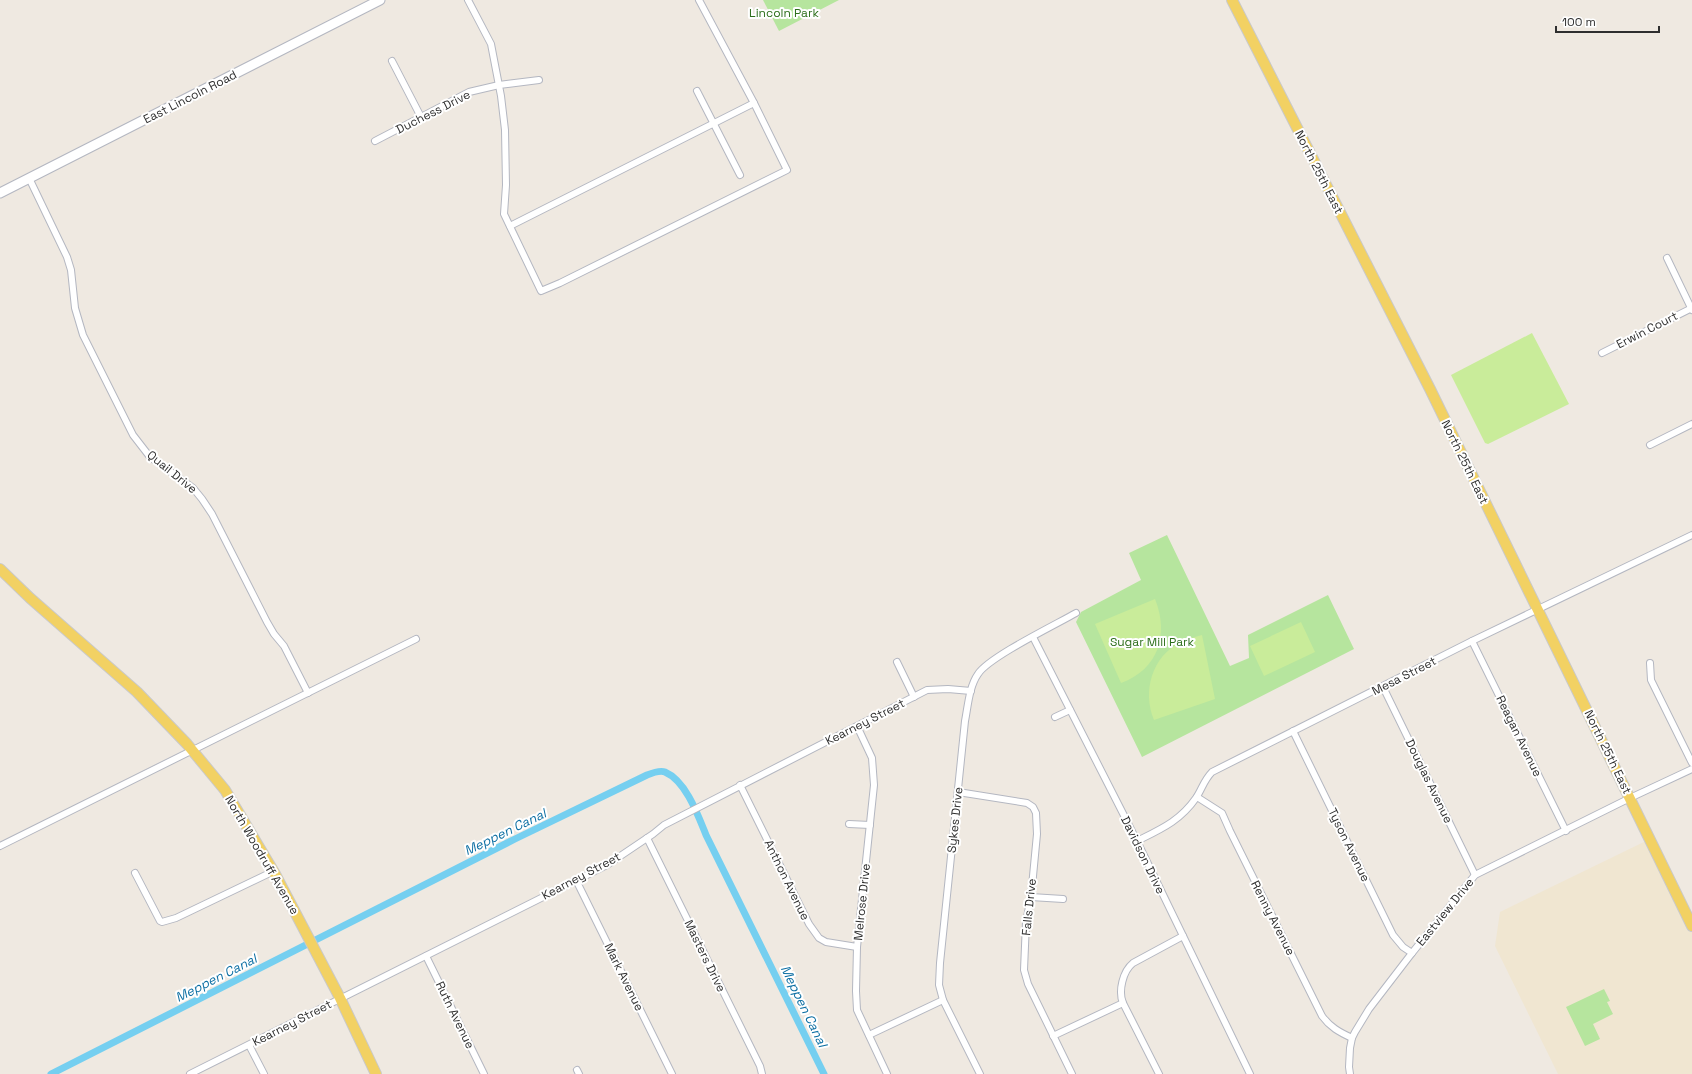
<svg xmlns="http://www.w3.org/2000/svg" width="1692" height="1074" viewBox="0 0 1692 1074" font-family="'Space Grotesk',sans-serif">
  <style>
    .education { fill: #f0e6d1 }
    .green { fill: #b6e59e }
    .pitch { fill: #c9ec9a }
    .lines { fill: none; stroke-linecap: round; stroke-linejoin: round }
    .canal { stroke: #75cff0; stroke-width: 7 }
    .minor-casing { stroke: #b4b7c1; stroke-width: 8 }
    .secondary-casing { stroke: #b4b7c1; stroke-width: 11 }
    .primary-casing { stroke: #c9c9c9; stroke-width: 12 }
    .minor { stroke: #fff; stroke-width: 6 }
    .secondary { stroke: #fff; stroke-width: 9 }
    .primary { stroke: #f2d163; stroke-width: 10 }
    .labels { text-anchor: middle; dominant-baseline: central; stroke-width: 4; stroke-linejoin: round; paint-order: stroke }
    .park-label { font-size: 12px; fill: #2c6e1b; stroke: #fff }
    .street-label { font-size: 12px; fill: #2e2e2e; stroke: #fff }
    .water-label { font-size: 13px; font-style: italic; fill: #0d6fa3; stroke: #fff }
  </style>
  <rect width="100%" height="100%" fill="#efe9e1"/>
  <polygon class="education" points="1650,839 1692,925 1692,1074 1558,1074 1495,946 1500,912"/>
  <g class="green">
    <polygon points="763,0 839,0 779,31"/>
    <polygon points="1167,535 1230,666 1249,658 1248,635 1328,595 1354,649 1142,757 1076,622 1081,612 1141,580 1129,553"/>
    <polygon points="1604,989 1610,1001 1607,1002 1613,1014 1593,1024 1600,1039 1585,1046 1566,1007"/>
  </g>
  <g class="pitch">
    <polygon points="1532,333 1569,404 1488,444 1485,443 1451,375"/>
    <path d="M1155,599c14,35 4,70 -34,84l-26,-59z"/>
    <polygon points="1301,622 1315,652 1264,676 1250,646"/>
    <path d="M1202,635l13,64 -61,21c-12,-29 -2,-64 27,-78 6,-3 14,-5 21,-7z"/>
  </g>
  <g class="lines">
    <path class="canal" d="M51,1074l464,-235 132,-64c5,-2 13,-5 18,-3 21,9 33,43 41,63l118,239"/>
    <defs>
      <g id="minor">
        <polyline points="468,0 491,44 501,96 505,130 506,185 504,214 541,291 560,283 787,170 754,103 699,0"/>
        <polyline points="392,61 421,117"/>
        <polyline points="697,91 740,175"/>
        <polyline points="375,141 469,92 499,85 539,80"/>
        <polyline points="29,178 67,257 71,270 75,308 83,335 133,435 150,457 193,488 202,499 212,514 267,622 274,634 284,646 308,693"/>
        <polyline points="510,226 754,103"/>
        <polyline points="1667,258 1692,310"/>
        <polyline points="1602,353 1692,308"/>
        <polyline points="1650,445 1692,424"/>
        <polyline points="1033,637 1137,841 1250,1074"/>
        <polyline points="1472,641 1566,831"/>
        <polyline points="897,662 914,697"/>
        <polyline points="1650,663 1651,680 1692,763"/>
        <polyline points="1383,687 1475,875"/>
        <polyline points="1055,717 1070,710"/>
        <polyline points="857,726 872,758 874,785 857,947 856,991 857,1010 887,1074"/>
        <polyline points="1293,731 1393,935 1403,947 1412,953"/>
        <polyline points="740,785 809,924 819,938 826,942 857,947"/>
        <polyline points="958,792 1027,803 1033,807 1036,813 1037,834 1031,897 1026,922 1024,970 1028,984 1072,1074"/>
        <path d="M1197,797l25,16 8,18 92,185c8,11 17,16 30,22"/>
        <polyline points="849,824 870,825"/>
        <polyline points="647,838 760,1066 762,1074"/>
        <path d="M1137,841c24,-12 43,-20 59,-43 6,-9 8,-18 16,-26l260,-131 220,-106"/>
        <polyline points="0,846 416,639"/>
        <polyline points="135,873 160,921 162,922 176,918 274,871"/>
        <polyline points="576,880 672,1074"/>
        <polyline points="1031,897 1063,899"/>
        <polyline points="426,956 484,1074"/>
        <polyline points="869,1035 943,1000"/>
        <polyline points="1053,1036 1123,1003"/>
        <polyline points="249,1045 264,1074"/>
        <polyline points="577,1070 579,1074"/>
        <polyline points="190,1074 607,865 653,834 664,825 927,690 948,689 971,691"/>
        <path d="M980,1074l-37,-74 -4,-15 1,-22 25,-242c3,-15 4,-34 13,-47 11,-17 77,-49 98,-61"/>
        <path d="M1159,1074l-36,-71c-5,-12 0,-32 10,-40l50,-27"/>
        <polyline points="1350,1074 1349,1067 1350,1048 1352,1038 1355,1032 1369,1009 1412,953 1475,875 1630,798 1692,769"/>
      </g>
      <polyline id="secondary" points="0,193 380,0"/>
      <g id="primary">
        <polyline points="1232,0 1430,389 1692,926"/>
        <polyline points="0,569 30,598 137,692 187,744 225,790 275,874 340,998 376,1074"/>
      </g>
    </defs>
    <use href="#minor" class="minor-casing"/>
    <use href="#secondary" class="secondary-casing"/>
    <use href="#primary" class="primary-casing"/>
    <use href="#minor" class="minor"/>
    <use href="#secondary" class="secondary"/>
    <use href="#primary" class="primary"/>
  </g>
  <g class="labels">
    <g class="park-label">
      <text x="784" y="13">Lincoln Park</text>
      <text x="1152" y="642">Sugar Mill Park</text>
    </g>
    <g class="street-label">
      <text transform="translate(190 97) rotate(-27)">East Lincoln Road</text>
      <text transform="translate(433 112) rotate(-27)">Duchess Drive</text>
      <text transform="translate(1319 172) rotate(63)">North 25th East</text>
      <text transform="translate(1647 330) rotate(-27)">Erwin Court</text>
      <text transform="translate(1465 462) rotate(64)">North 25th East</text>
      <text transform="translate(172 472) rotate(39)">Quail Drive</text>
      <text transform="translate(1404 676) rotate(-27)">Mesa Street</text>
      <text transform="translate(865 722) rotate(-27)">Kearney Street</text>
      <text transform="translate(1519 736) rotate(64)">Reagan Avenue</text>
      <text transform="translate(1608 752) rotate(64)">North 25th East</text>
      <text transform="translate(1429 781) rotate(64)">Douglas Avenue</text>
      <text transform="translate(955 820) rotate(-84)">Sykes Drive</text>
      <text transform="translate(1349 845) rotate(64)">Tyson Avenue</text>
      <text transform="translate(262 855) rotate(60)">North Woodruff Avenue</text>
      <text transform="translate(1143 855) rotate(64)">Davidson Drive</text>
      <text transform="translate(581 876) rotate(-28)">Kearney Street</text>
      <text transform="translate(787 880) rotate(64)">Anthon Avenue</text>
      <text transform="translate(862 902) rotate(-84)">Melrose Drive</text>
      <text transform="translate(1029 907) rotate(-84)">Falls Drive</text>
      <text transform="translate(1445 912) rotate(-51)">Eastview Drive</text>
      <text transform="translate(1273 918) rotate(63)">Renny Avenue</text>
      <text transform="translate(705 956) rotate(64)">Masters Drive</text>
      <text transform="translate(624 977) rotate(64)">Mark Avenue</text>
      <text transform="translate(455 1015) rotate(64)">Ruth Avenue</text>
      <text transform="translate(292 1023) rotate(-27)">Kearney Street</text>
    </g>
    <g class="water-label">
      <text transform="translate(505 832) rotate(-26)">Meppen Canal</text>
      <text transform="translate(216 978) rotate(-27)">Meppen Canal</text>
      <text transform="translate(804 1006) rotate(64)">Meppen Canal</text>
    </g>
  </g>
  <path d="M1556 26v6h103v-6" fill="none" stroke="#2e2e2e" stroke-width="2"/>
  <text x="1562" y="26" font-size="12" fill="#2e2e2e" stroke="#ffffff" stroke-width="3" paint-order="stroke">100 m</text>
</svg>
